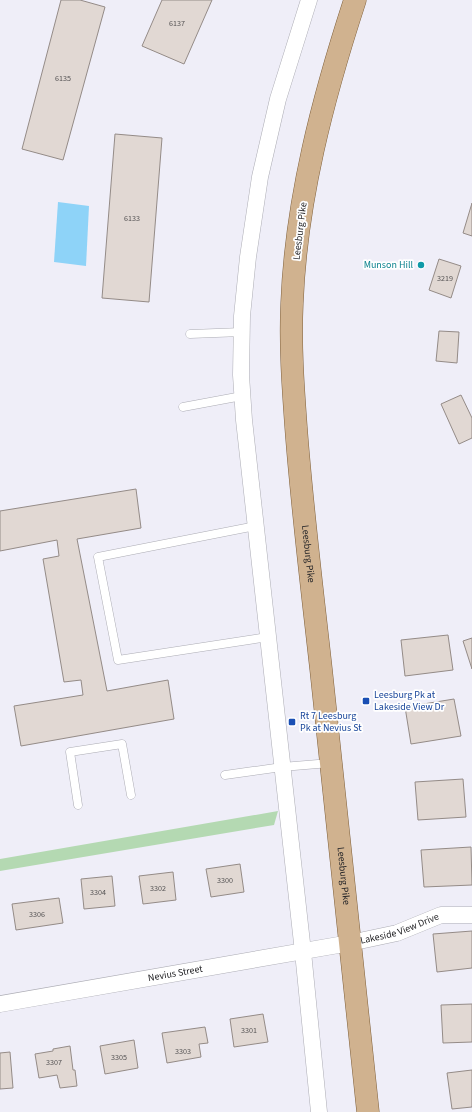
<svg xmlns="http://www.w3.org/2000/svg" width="472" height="1112" viewBox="0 0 472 1112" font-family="'Source Sans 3',sans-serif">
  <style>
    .green { fill: #b4d9b2 }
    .water { fill: #8ed3f8 }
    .building { fill: #e1d8d3; stroke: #948b87 }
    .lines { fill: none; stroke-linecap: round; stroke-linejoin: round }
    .lane-casing { stroke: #acacb4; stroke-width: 9 }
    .street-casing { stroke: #acacb4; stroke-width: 17 }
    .primary-casing { stroke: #7f603b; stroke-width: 23 }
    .lane { stroke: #fff; stroke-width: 8 }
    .street { stroke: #fff; stroke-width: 16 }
    .primary { stroke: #d0b28f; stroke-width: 22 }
    .culture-dot { fill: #0f9aa8; stroke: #fff; stroke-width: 1.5 }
    .transit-dot { fill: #1a4fb4; stroke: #fff; stroke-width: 1.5 }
    .labels { text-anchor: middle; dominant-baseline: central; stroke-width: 3.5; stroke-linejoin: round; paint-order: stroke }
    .number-label { font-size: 8px; fill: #545253 }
    .street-label { font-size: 10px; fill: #252528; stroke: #fff }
    .culture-label { font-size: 10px; fill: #0d838f; stroke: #fff; text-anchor: end }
    .transit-label { font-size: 10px; fill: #164399; stroke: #fff; text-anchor: start }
  </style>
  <rect width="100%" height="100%" fill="#efeef8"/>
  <polygon class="green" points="278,811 274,825 0,871 0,859"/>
  <polygon class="water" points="58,202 89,206 86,266 54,262"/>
  <g class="building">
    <polygon points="61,0 80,0 105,7 63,160 22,149"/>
    <polygon points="162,0 212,0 184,64 142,46"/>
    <polygon points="115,134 162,138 149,302 102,298"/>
    <polygon points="472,203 472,236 463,233"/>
    <polygon points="439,259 461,266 451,298 429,290"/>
    <polygon points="439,331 459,332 457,363 436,361"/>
    <polygon points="461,395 472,418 472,438 459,444 441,404"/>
    <polygon points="136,489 141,528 77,539 107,691 168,680 174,719 21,746 14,706 83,695 81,680 64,682 43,559 59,556 57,540 0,551 0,511"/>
    <polygon points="448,635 453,670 405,676 401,640"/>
    <polygon points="472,638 472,669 463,641"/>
    <polygon points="454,699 461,736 411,744 405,707"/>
    <polygon points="463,779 466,817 418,820 415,782"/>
    <polygon points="471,847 472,885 424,887 421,850"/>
    <polygon points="240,864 244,892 211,897 206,869"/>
    <polygon points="173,872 176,900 143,904 139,876"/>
    <polygon points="112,876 115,906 84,909 81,879"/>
    <polygon points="59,898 63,923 16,930 12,904"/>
    <polygon points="472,931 472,968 437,972 433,934"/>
    <polygon points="472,1004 472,1042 443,1043 441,1005"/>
    <polygon points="263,1014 268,1042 234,1047 230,1019"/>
    <polygon points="205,1027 208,1043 199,1044 201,1057 167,1063 162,1033"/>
    <polygon points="134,1040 138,1068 105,1074 100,1046"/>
    <polygon points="70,1046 73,1070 75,1070 77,1086 60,1088 57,1075 39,1078 35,1054 53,1051 53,1049"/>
    <polygon points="10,1052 13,1088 0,1089 0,1053"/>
    <polygon points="472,1070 472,1107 452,1109 447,1073"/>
  </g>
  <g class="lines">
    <defs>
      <g id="lane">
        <polyline points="190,334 242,332"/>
        <polyline points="183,407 242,396"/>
        <polyline points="256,526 98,557 118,660 268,637"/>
        <polyline points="225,775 282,767 330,763"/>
        <polyline points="78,805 70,752 122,744 131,795"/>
      </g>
      <g id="street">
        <polyline points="309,0 278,99 260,177 248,257 242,316 241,375 244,420 303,952 319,1112"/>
        <path id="s1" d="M0,1004l350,-61 47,-10 44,-18h31"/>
      </g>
      <g id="primary">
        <path id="s2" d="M355,0c-32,98 -59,200 -63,303 -2,42 1,83 4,124 6,81 16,161 25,242 17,147 31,295 47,443"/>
      </g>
    </defs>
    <use href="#lane" class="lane-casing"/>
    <use href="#street" class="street-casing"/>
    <use href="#primary" class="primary-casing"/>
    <use href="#lane" class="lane"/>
    <use href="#street" class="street"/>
    <use href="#primary" class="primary"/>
  </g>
  <circle class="culture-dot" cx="421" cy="265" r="4"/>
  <g class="transit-dot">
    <rect x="362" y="697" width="8" height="8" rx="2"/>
    <rect x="288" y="718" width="8" height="8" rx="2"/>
  </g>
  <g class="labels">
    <g class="number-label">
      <text x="177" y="23">6137</text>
      <text x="63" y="78">6135</text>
      <text x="132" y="218">6133</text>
      <text x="445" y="278">3219</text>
      <text x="225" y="880">3300</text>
      <text x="158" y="888">3302</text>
      <text x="98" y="892">3304</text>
      <text x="37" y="914">3306</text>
      <text x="249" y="1030">3301</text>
      <text x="183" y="1051">3303</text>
      <text x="119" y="1057">3305</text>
      <text x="54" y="1062">3307</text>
    </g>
    <g class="street-label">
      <text transform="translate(300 231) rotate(-83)">Leesburg Pike</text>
      <text stroke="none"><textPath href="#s2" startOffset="562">Leesburg Pike</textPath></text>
      <text stroke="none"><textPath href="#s2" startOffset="886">Leesburg Pike</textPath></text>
      <text stroke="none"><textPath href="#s1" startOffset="407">Lakeside View Drive</textPath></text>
      <text stroke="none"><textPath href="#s1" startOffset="178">Nevius Street</textPath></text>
    </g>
    <g class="culture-label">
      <text x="413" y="265">Munson Hill</text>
    </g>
    <g class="transit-label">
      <text x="374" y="695">Leesburg Pk at<tspan x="374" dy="12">Lakeside View Dr</tspan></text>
      <text x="300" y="716">Rt 7 Leesburg<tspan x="300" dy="12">Pk at Nevius St</tspan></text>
    </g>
  </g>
</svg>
